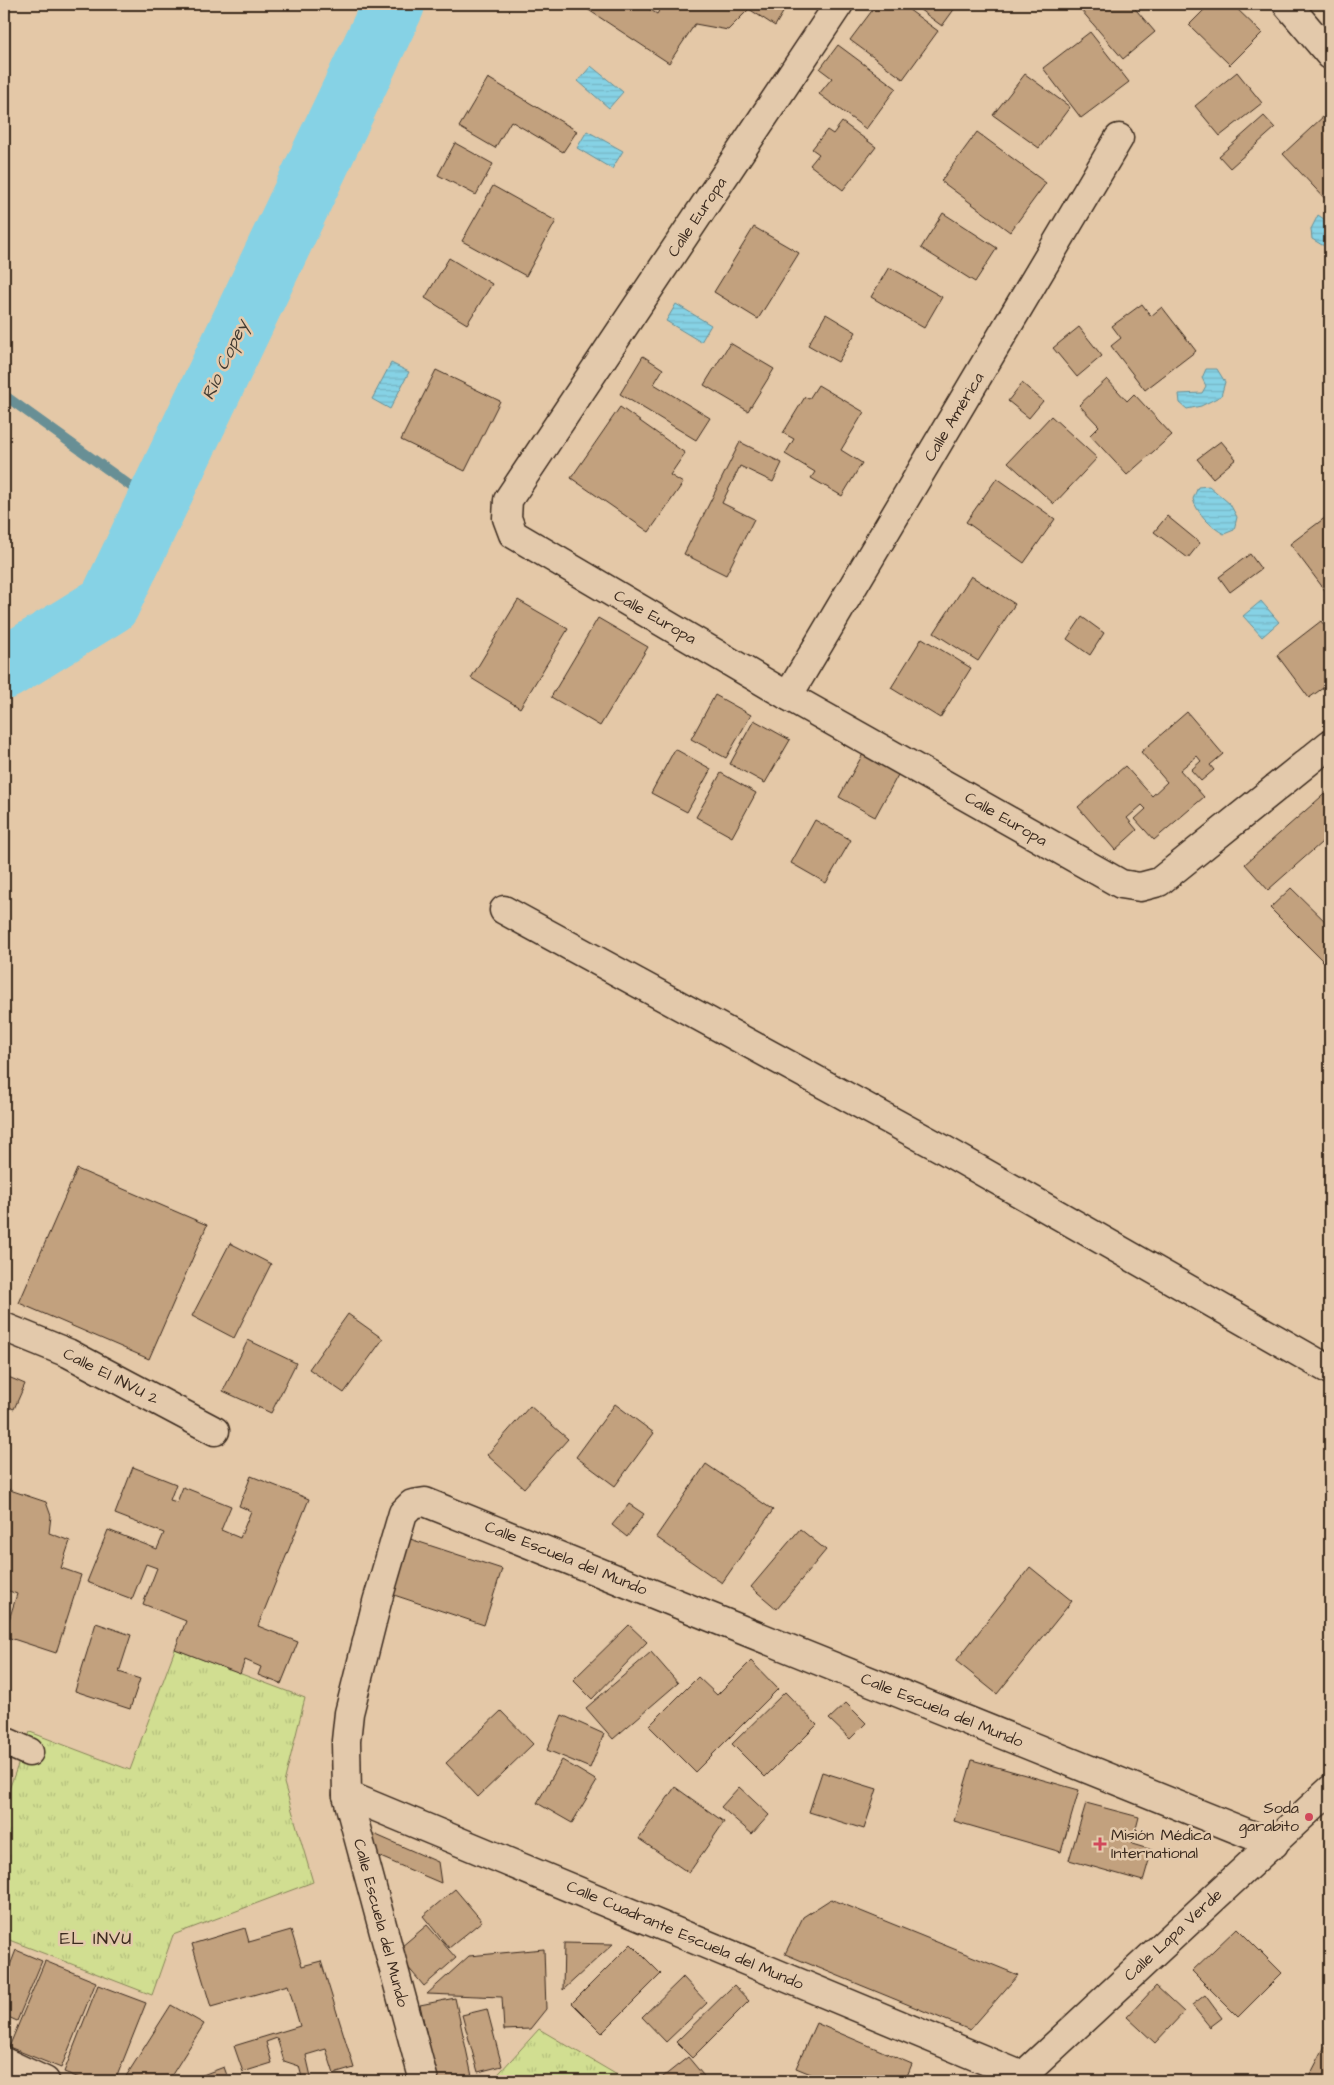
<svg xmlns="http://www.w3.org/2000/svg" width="1334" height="2085" viewBox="0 0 1334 2085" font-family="'Architects Daughter',sans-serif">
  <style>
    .grass { fill: url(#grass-tufts); stroke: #868458 }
    .water { fill: url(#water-rules); stroke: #688f95 }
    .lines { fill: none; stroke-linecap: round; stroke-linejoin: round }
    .stream { stroke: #688f95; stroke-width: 10 }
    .river { stroke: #86d2e5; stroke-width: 62 }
    .building { fill: #c2a17e; stroke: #3b2a1e }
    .minor-casing { stroke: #3b2a1e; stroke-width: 31 }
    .minor { stroke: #e3c9ab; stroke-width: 28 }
    .poi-dot { fill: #d1495b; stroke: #e3c9ab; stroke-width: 2 }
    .labels { text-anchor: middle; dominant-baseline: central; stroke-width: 5; stroke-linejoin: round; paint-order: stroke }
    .street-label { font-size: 16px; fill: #3b2a1e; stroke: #e3c9ab }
    .poi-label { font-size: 16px; fill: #3b2a1e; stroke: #e3c9ab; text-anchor: end }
    .water-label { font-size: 18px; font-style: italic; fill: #423b32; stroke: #e3c9ab }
    .neighbourhood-label { font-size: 18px; letter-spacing: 1px; fill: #3b2a1e; stroke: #e3c9ab }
  </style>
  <defs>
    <pattern id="grass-tufts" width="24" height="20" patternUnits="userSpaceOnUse" patternTransform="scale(1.25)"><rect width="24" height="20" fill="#d1de91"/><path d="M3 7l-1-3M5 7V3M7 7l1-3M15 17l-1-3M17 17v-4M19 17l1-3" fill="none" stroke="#b4bf7d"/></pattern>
    <pattern id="water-rules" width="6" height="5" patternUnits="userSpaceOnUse" patternTransform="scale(1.25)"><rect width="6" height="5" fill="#86d2e5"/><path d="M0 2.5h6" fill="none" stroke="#75b4c4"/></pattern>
  </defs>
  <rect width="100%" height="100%" fill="#e4c8a7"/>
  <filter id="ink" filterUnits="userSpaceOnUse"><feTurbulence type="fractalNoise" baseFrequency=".02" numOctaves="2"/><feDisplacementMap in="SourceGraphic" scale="10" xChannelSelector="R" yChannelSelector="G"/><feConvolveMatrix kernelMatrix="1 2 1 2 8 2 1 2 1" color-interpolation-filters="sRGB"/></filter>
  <g filter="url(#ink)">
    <g class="grass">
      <polygon points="175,1649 305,1698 284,1783 313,1882 173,1935 152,1995 4,1938 4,1803 30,1732 130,1770"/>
      <polygon points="539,2029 624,2079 622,2081 492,2081"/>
    </g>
    <g class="water">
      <polygon points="591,66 623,92 609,108 578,81"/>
      <polygon points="587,131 623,151 612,169 577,148"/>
      <polygon points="1318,215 1330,223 1330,246 1322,245 1312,239 1311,229"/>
      <polygon points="676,304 711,325 701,342 666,321"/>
      <polygon points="391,363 409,372 390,409 372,399"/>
      <polygon points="1206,369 1217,369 1225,382 1221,396 1201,406 1187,409 1180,403 1179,394 1202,393 1206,386 1202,378"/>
      <path d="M1209,486l21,18 7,13 -3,13 -10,4c-12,-6 -28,-22 -31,-35l5,-12z"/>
      <polygon points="1261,601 1279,622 1262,637 1243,616"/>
    </g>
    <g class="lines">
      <polyline class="stream" points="4,395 157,505"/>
      <polyline class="river" points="4,669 109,604 394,4"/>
    </g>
    <g class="building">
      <polygon points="586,4 641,4 657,14 663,4 692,4 697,7 699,4 788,4 775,26 749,9 728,30 695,24 669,63 584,7"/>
      <polygon points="877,4 901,4 938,31 903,79 850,40"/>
      <polygon points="912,4 958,4 942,26"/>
      <polygon points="1088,4 1131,4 1155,32 1123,59 1081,10"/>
      <polygon points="1210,4 1232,4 1262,33 1230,65 1189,25"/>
      <polygon points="1090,32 1129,82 1081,118 1043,68"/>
      <polygon points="838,45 896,88 866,129 819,94 832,78 820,69"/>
      <polygon points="1237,72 1262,103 1220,136 1195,106"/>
      <polygon points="1025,74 1070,107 1039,148 993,115"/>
      <polygon points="488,78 577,131 563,152 511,121 495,148 459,127"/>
      <polygon points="1325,115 1330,121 1330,204 1283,154"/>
      <polygon points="1264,116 1275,128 1230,168 1219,156"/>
      <polygon points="842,122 876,147 843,190 810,165 819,154 812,149 827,130 833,134"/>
      <polygon points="977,132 1046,183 1010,232 941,181"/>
      <polygon points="455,143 493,164 476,195 438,175"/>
      <polygon points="493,186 556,221 526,276 462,241"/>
      <polygon points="943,213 997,248 975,282 921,248"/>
      <polygon points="754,227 799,253 758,319 714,292"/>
      <polygon points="449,258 492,284 467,324 425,298"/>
      <polygon points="889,267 942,297 924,328 871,297"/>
      <polygon points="1142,304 1151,316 1162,307 1196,351 1145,390 1111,346 1121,338 1112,326"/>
      <polygon points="826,314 856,332 838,362 808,345"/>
      <polygon points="1079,327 1102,356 1077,377 1053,348"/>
      <polygon points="730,343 774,369 748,411 704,385"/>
      <polygon points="643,356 663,369 654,384 710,418 696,440 620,394"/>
      <polygon points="436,370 500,401 465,471 401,440"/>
      <polygon points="1107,379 1127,401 1134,394 1172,435 1127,475 1090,435 1099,426 1079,405"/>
      <polygon points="1022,383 1043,401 1029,418 1008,401"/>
      <polygon points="818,385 864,412 841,450 862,463 842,496 811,478 815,472 785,454 794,439 783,433 805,397 809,399"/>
      <polygon points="620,407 685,453 670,475 683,483 649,532 571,478"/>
      <polygon points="1051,416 1097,458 1054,504 1008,462"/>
      <polygon points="1221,441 1236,459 1213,478 1197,459"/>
      <polygon points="740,442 782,463 773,482 740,466 722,503 754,519 726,575 684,554"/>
      <polygon points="997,478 1055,519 1024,563 966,522"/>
      <polygon points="1330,514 1330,597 1290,544"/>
      <polygon points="1167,516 1200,543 1188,558 1154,532"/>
      <polygon points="1250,554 1261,569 1230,592 1219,577"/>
      <polygon points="971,576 1015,604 978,661 934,633"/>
      <polygon points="518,600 568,629 520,708 471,678"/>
      <polygon points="1082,617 1104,633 1090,655 1067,639"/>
      <polygon points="598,618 648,647 600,726 551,697"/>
      <polygon points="1321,621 1330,633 1330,683 1309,698 1277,655"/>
      <polygon points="922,638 971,668 940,718 891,688"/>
      <polygon points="715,695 751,715 726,758 691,739"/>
      <polygon points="1187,712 1223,754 1210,765 1214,770 1201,781 1191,770 1201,761 1197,756 1180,770 1204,797 1154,840 1135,819 1146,809 1142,805 1127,818 1137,830 1115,850 1078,807 1125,766 1152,796 1167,782 1141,752"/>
      <polygon points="754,720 790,740 765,783 730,764"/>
      <polygon points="675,749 711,769 687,812 651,793"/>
      <polygon points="863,754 899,773 875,817 839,797"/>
      <polygon points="721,773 756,793 732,837 696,817"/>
      <polygon points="1330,789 1330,835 1268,890 1245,864"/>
      <polygon points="815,820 851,840 826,883 791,863"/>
      <polygon points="1291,888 1330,926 1330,968 1270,908"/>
      <polygon points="77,1169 207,1225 149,1359 19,1303"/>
      <polygon points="230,1243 271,1264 234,1338 192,1316"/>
      <polygon points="348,1314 383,1339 344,1393 309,1369"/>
      <polygon points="248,1340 296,1363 271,1413 223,1391"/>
      <polygon points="6,1376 25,1384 14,1409 4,1405 4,1380"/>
      <polygon points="615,1404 654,1433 615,1486 576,1457"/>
      <polygon points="530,1406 568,1439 524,1488 487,1455"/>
      <polygon points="706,1464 773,1510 722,1583 656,1537"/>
      <polygon points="133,1467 176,1484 170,1500 177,1502 183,1487 231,1506 221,1530 240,1538 251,1511 239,1506 251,1476 309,1499 258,1626 298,1642 281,1684 258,1675 261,1667 245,1660 240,1674 175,1649 186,1621 143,1604 157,1568 146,1564 132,1599 87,1582 108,1530 157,1549 164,1533 115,1514"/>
      <polygon points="4,1488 46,1502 51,1516 49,1533 70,1541 61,1568 81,1575 56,1653 4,1636 17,1594 4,1589"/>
      <polygon points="629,1504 644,1514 627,1537 612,1525"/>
      <polygon points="800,1529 826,1550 777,1609 751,1587"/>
      <polygon points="407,1538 502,1569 484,1625 388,1593"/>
      <polygon points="1030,1567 1072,1601 997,1694 956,1661"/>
      <polygon points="96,1623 131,1635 119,1672 140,1679 130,1709 75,1691"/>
      <polygon points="629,1625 647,1642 592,1699 573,1680"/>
      <polygon points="651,1652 678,1683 613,1739 586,1708"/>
      <polygon points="751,1661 778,1689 695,1772 649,1726 698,1677 717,1695"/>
      <polygon points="785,1692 817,1725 765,1777 732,1744"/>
      <polygon points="846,1703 866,1723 850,1739 829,1719"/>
      <polygon points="501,1711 533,1744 478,1797 446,1763"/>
      <polygon points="562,1715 604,1734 590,1768 547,1750"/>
      <polygon points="562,1760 597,1781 572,1823 537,1803"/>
      <polygon points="972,1760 1079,1790 1061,1852 954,1821"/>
      <polygon points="822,1772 877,1789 864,1829 809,1812"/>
      <polygon points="675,1787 724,1822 689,1873 639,1839"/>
      <polygon points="739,1787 769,1815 752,1834 721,1807"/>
      <polygon points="4,1790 8,1792 4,1803"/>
      <polygon points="1086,1803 1139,1817 1132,1844 1152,1850 1143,1881 1069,1860"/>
      <polygon points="367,1831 438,1862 441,1883 371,1853"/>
      <polygon points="455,1889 482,1921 449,1948 423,1916"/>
      <polygon points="831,1899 1018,1975 970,2030 785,1954 803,1917"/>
      <polygon points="427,1925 456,1958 424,1986 395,1952"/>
      <polygon points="245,1928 249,1942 291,1930 302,1966 321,1961 354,2068 334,2074 326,2049 306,2055 312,2081 303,2081 299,2066 284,2061 277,2038 266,2042 272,2063 243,2072 234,2046 300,2026 288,1985 211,2007 192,1944"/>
      <polygon points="1237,1928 1282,1973 1238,2017 1192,1971"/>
      <polygon points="564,1943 613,1944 563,1990"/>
      <polygon points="631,1944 661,1974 602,2033 572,2003"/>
      <polygon points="544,1949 546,2009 530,2029 504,2030 502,1997 427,1994 469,1956"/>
      <polygon points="16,1950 42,1961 17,2021 4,2015 4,1972 7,1973"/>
      <polygon points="45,1961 96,1982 61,2068 9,2047"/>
      <polygon points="683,1977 707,2003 666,2042 642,2017"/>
      <polygon points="98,1985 146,2003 115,2081 87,2081 64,2072"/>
      <polygon points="734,1985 749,2001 692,2058 676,2042"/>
      <polygon points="1156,1986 1184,2012 1155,2043 1127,2017"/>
      <polygon points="1205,1995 1222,2018 1210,2027 1192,2005"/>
      <polygon points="455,1998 473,2081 437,2081 420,2005"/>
      <polygon points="171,2005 204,2024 168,2081 123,2081"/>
      <polygon points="487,2009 502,2066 478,2072 462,2015"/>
      <polygon points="816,2023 912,2064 905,2081 828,2081 796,2068"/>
      <polygon points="1325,2046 1330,2049 1330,2081 1307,2081"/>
      <polygon points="688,2057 708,2081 658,2081"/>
      <polygon points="224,2067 229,2081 192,2081 192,2079"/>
    </g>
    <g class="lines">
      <defs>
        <g id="minor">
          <polyline points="839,4 508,500 507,518 513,534 788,696 1121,884 1140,887 1159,882 1330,744"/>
          <polyline points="1287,4 1330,55"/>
          <polyline points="788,696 1119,138"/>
          <polyline points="504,910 941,1148 1330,1370"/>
          <polyline points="4,1327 68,1353 215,1431"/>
          <polyline points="4,1741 29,1752"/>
          <polyline points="347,1795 1023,2076"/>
          <polyline points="4,2062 45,2081"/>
          <polyline points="424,2081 347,1795 346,1741 349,1713 377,1602 403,1513 412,1504 425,1502 1274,1844"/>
          <polyline points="1017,2081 1330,1790"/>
        </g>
      </defs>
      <use href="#minor" class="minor-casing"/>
      <use href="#minor" class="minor"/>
    </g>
  </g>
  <g class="poi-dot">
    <circle cx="1309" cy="1817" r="5"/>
    <path d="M1097.5 1836.5h5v5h5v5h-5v5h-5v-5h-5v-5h5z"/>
  </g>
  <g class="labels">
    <g class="street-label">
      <text transform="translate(697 217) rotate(-56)">Calle Europa</text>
      <text transform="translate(954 417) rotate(-59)">Calle América</text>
      <text transform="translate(655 617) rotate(30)">Calle Europa</text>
      <text transform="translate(1006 819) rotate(30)">Calle Europa</text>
      <text transform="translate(111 1376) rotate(27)">Calle El INVU 2</text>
      <text transform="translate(566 1558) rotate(22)">Calle Escuela del Mundo</text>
      <text transform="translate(942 1710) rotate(22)">Calle Escuela del Mundo</text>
      <text transform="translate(381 1923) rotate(75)">Calle Escuela del Mundo</text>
      <text transform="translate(685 1935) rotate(23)">Calle Cuadrante Escuela del Mundo</text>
      <text transform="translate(1173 1935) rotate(-43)">Calle Lapa Verde</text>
    </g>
    <g class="poi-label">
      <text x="1299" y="1808">Soda<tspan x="1299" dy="18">garabito</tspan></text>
      <text x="1111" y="1835" text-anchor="start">Misión Médica<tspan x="1111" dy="18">International</tspan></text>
    </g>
    <g class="water-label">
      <text transform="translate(225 360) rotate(-65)">Río Copey</text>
    </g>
    <g class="neighbourhood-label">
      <text x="96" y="1938">EL INVU</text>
    </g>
  </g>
  <rect width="1334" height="2085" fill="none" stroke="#e3c9ab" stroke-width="20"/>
  <rect x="10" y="10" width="1314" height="2065" fill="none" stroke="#3b2a1e" stroke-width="2" filter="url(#ink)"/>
</svg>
